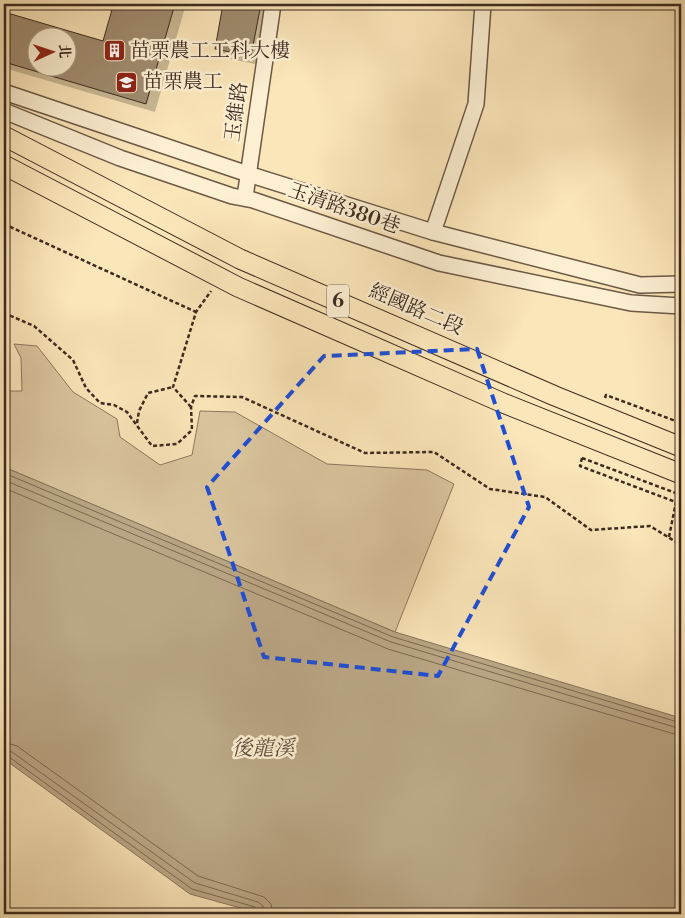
<svg xmlns="http://www.w3.org/2000/svg" width="685" height="918" viewBox="0 0 685 918" font-family="'Libre Bodoni','Noto Serif TC',serif">
  <style>
    .green { fill: #dbc69f; stroke: #8c7860 }
    .water { fill: #baa685; stroke: #88745d }
    .shadow { fill: #0003; fill-rule: evenodd }
    .lines { fill: none; stroke-linecap: round; stroke-linejoin: round }
    .shore { stroke: #7c6852; stroke-width: 1 }
    .building { fill: #a08c70; stroke: #3d2a20; fill-rule: evenodd }
    .minor-casing { stroke: #6c5946; stroke-width: 18 }
    .major-casing { stroke: #3d2a20; stroke-width: 21 }
    .path { stroke: #3d2a20; stroke-width: 2.5; stroke-dasharray: 4 2.5; stroke-linecap: butt }
    .minor { stroke: #fcefd2; stroke-width: 15 }
    .major { stroke: #fbe6b9; stroke-width: 19 }
    .path-bridge { stroke: #3d2a20; stroke-width: 2.5; stroke-dasharray: 4 2.5; stroke-linecap: butt }
    .marked { fill: none; stroke: #1d4ed8; stroke-width: 4; stroke-dasharray: 10 6; stroke-linejoin: round }
    .labels { text-anchor: middle; dominant-baseline: central; stroke-width: 5; stroke-linejoin: round; paint-order: stroke }
    .shield { fill: #fcefd2; stroke: #766555; stroke-width: 1 }
    .shield-label { font-size: 19px; font-weight: bold; fill: #3d2a20 }
    .poi-label { font-size: 20px; fill: #3d2a20; stroke: #fcefd2; text-anchor: start }
    .street-label { font-size: 20px; fill: #3d2a20; stroke: #fcefd2 }
    .water-label { font-size: 21px; font-style: italic; fill: #624f3e; stroke: #fcefd2 }
  </style>
  <rect width="100%" height="100%" fill="#fbe6b9"/>
  <filter id="stains"><feTurbulence type="fractalNoise" baseFrequency=".004" numOctaves="4"/><feColorMatrix values="0 0 0 0 .2 0 0 0 0 .09 0 0 0 0 .02 0 0 0 .5 -.17"/></filter>
  <radialGradient id="worn" r=".72"><stop offset=".6" stop-color="#630" stop-opacity="0"/><stop offset="1" stop-color="#630" stop-opacity=".3"/></radialGradient>
  <polygon class="green" points="14,344 37,346 73,392 117,419 120,437 160,465 192,455 200,411 235,412 327,464 427,470 454,484 395,632 4,467 4,395 8,391 22,391 21,358"/>
  <polygon class="water" points="4,467 395,632 681,718 681,914 262,914 190,894 4,759"/>
  <g class="shadow">
    <path d="M87,4h99l-31,108 -151,-44v-55l99,29 9,-31zM38,38h30v30h-30z"/>
    <polygon points="224,4 271,4 260,65 225,58 216,49"/>
  </g>
  <g class="lines">
    <g class="shore">
      <polyline points="4,473 393,637 681,723"/>
      <polyline points="4,480 391,642 681,729"/>
      <polyline points="4,488 388,649 681,736"/>
      <polyline points="4,742 17,746 198,876 264,897 271,904 273,914"/>
      <polyline points="4,749 12,752 195,883 258,902 263,906 265,914"/>
      <polyline points="4,756 9,757 192,889 255,907 258,910 259,914"/>
    </g>
  </g>
  <g class="building">
    <path d="M106,4h69l-29,100 -142,-42v-50l99,29 10,-35zM38,38h30v30h-30z"/>
    <polygon points="223,4 261,4 251,56 215,49"/>
  </g>
  <g class="lines">
    <defs>
      <g id="minor">
        <polyline points="4,92 248,174 433,232 476,104 483,4"/>
        <polyline points="4,111 120,158 232,196 253,200 439,263 631,303 681,306"/>
        <polyline points="245,197 273,4"/>
        <polyline points="433,232 640,285 681,284"/>
      </g>
      <g id="major">
        <polyline points="4,136 240,259 555,396 681,447"/>
        <polyline points="4,165 238,287 503,403 681,474"/>
      </g>
    </defs>
    <use href="#minor" class="minor-casing"/>
    <use href="#major" class="major-casing"/>
    <g class="path">
      <polyline points="4,224 196,312"/>
      <polyline points="4,313 34,326 73,360 86,388 100,403 114,405 127,412 152,446 177,444 192,430 191,407 195,396 242,397 365,453 434,452 490,489 545,497 591,530 650,526 681,545"/>
      <polyline points="605,398 606,395 681,423"/>
      <polyline points="191,407 173,387 196,312 211,291"/>
      <polyline points="137,423 139,411 148,393 173,387"/>
      <polyline points="582,458 580,466 681,504"/>
      <polyline points="669,537 676,502"/>
    </g>
    <use href="#minor" class="minor"/>
    <use href="#major" class="major"/>
    <polyline class="path-bridge" points="582,458 681,495"/>
  </g>
  <path class="marked" d="M477,349l52,158 -91,169 -174,-19 -57,-170 117,-131z"/>
  <defs>
    <symbol id="building-square" viewBox="-11 -11 22 22"><rect x="-9" y="-9" width="18" height="18" rx="4" fill="#8f2418" stroke="#fcefd2"/><path d="M-4-6H4V6H1V3H-1V6H-4ZM-2.5-4.3h1.7v1.8h-1.7ZM.8-4.3h1.7v1.8H.8ZM-2.5-1h1.7V.8h-1.7ZM.8-1h1.7V.8H.8Z" fill="#fff"/></symbol>
    <symbol id="school-square" viewBox="-11 -11 22 22"><rect x="-9" y="-9" width="18" height="18" rx="4" fill="#8f2418" stroke="#fcefd2"/><path d="M0-5L7-2L0 1L-7-2ZM-4 1L0 2.5L4 1V4Q0 6-4 4Z" fill="#fff"/></symbol>
  </defs>
  <g fill-rule="evenodd">
    <use href="#building-square" x="102" y="38" width="25" height="25"/>
    <use href="#school-square" x="114" y="70" width="25" height="25"/>
  </g>
  <g class="labels">
    <rect class="shield" x="327" y="284.5" width="22" height="33" rx="4"/>
    <g class="shield-label">
      <text x="338" y="301">6</text>
    </g>
    <g class="poi-label">
      <text x="130" y="51">苗栗農工工科大樓</text>
      <text x="143" y="82">苗栗農工</text>
    </g>
    <g class="street-label">
      <text transform="translate(237 112) rotate(-82)">玉維路</text>
      <text transform="translate(344 209) rotate(19)">玉清路380巷</text>
      <text transform="translate(416 310) rotate(23)">經國路二段</text>
    </g>
    <g class="water-label">
      <text x="263" y="749">後龍溪</text>
    </g>
  </g>
  <rect width="685" height="918" fill="none" stroke="#fbe6b9" stroke-width="20"/>
  <rect x="5" y="5" width="675" height="908" fill="none" stroke="#3d2a20" stroke-width="2.5"/>
  <rect x="10" y="10" width="665" height="898" fill="none" stroke="#3d2a20"/>
  <g transform="translate(52 52) rotate(87)"><circle r="24" fill="#fcefd2" stroke="#b0a08b"/>
  <path d="M0-4L9 19L0 12L-9 19Z" fill="#8f2418"/>
  <text y="-8" font-size="14" font-weight="bold" text-anchor="middle" fill="#3d2a20">北</text>
  </g>
  <rect width="100%" height="100%" filter="url(#stains)"/>
  <rect width="100%" height="100%" fill="url(#worn)"/>
</svg>
